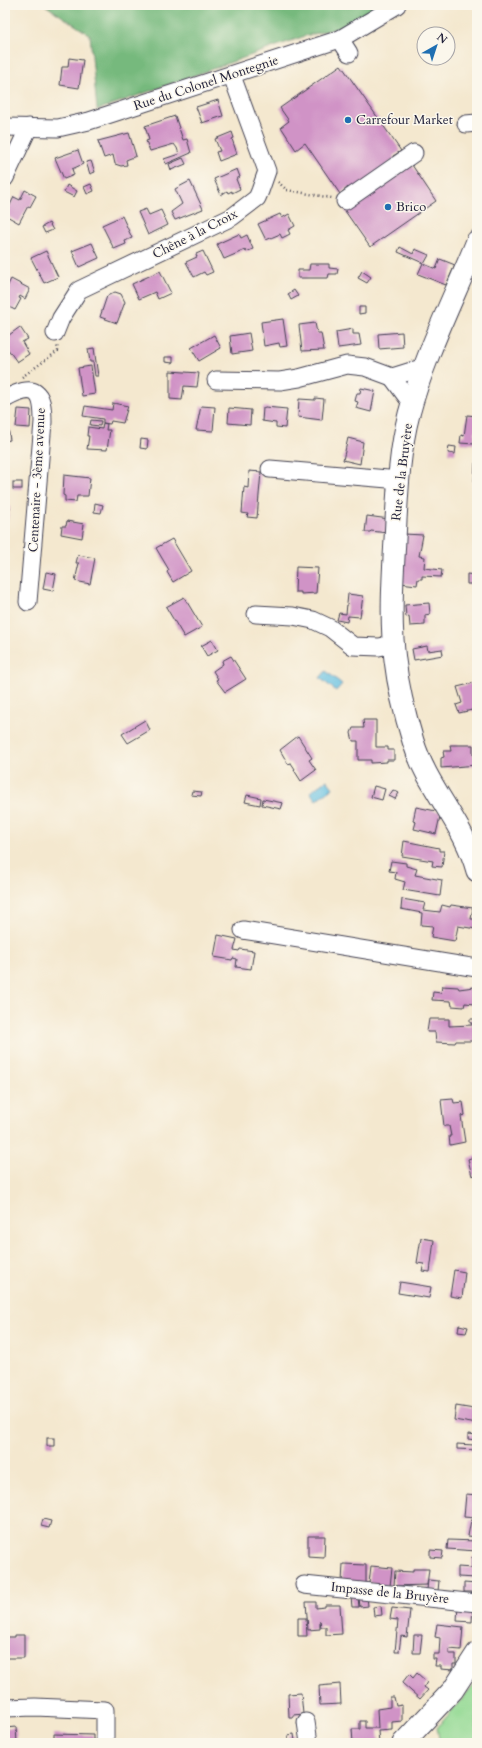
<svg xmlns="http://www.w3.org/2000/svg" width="482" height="1748" viewBox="0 0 482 1748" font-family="Cardo,serif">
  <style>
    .green { fill: #93d993; stroke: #5a7e67 }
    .forest { fill: #76b97d; stroke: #4c6e5c }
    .water { fill: #63c0e1; stroke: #42718e }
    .building { fill: #d093c6 }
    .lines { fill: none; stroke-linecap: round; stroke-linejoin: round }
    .minor-casing { stroke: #424051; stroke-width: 19 }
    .major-casing { stroke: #424051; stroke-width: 23 }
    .path { stroke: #424051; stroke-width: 2.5; stroke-dasharray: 1 3; stroke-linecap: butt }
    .minor { stroke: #fff; stroke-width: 17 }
    .major { stroke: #fff; stroke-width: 21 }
    .poi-dot { fill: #1f6fb2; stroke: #fbf7ec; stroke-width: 1.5 }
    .labels { text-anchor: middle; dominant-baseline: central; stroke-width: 3; stroke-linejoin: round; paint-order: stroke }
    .street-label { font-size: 13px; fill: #22223b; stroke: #fbf7ec }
    .poi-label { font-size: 13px; fill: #22223b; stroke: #fbf7ec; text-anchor: start }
  </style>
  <rect width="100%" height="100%" fill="#fbf7ec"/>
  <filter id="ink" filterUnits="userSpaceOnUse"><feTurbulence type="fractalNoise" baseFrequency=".025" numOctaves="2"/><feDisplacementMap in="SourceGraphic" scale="8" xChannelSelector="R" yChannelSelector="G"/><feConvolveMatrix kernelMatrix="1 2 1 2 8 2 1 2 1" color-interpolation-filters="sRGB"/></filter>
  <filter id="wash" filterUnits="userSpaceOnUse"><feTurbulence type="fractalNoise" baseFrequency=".012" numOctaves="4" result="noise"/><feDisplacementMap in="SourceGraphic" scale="16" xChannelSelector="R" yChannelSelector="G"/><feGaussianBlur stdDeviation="0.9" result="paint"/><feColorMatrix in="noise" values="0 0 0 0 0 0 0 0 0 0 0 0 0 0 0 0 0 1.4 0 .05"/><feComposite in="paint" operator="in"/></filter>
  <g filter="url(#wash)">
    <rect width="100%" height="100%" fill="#f4e8cf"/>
    <polygon class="green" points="477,1681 477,1743 440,1743 437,1728"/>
    <polygon class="forest" points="45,5 383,5 348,26 305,36 97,110 90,35"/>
    <g class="water">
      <polygon points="326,671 342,684 336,691 320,678"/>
      <polygon points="327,780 333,788 316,800 310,792"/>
    </g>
    <g id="blocks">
      <g class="building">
        <polygon points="69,58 83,60 79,88 60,85 62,67 68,67"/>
        <polygon points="341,65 401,151 393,156 395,159 352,192 348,187 340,194 305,143 296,150 281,127 289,121 280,108"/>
        <polygon points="218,100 223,116 202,123 196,107"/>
        <polygon points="175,116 183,140 187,139 191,153 166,164 164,159 179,154 177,148 174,144 150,151 146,141 149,140 145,126"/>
        <polygon points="232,132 234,138 232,139 237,154 219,161 216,152 220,151 215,139"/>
        <polygon points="129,133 136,156 126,160 127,165 121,166 115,164 113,155 104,158 98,141"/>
        <polygon points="78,150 83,164 72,169 74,175 64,179 55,158"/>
        <polygon points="183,158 186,164 171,170 169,164"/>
        <polygon points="91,161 95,172 90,174 86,162"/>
        <polygon points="412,165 436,201 370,247 345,211"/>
        <polygon points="237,169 240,177 236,179 240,189 232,193 232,191 228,193 227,191 221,195 214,179"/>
        <polygon points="190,181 203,209 175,220 171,212 182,204 175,189"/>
        <polygon points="91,184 94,191 87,194 84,187"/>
        <polygon points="67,185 77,191 74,197 64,192"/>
        <polygon points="25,190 36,196 30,207 28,206 19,223 5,215 14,197 20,200"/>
        <polygon points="146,209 149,215 161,210 168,225 148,235 138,212"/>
        <polygon points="280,214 282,218 289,214 295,226 288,230 290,234 282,238 280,234 266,240 258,224"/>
        <polygon points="122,216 132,238 125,241 126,244 114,249 102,225"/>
        <polygon points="49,223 53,230 45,233 42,227"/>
        <polygon points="239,234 241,238 247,235 253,249 246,252 245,250 224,259 217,244"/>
        <polygon points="92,243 99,258 79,267 72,251"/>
        <polygon points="400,247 413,254 415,249 429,255 424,264 436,269 440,259 455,265 446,285 418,274 423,263 398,252"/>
        <polygon points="46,251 58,277 44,283 31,258"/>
        <polygon points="203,251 213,272 206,275 204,272 194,277 186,262 197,257 196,254"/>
        <polygon points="310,264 329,264 329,268 338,269 337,274 329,274 328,278 298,278 298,270 309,270"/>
        <polygon points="160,271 171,293 158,299 155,292 139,299 132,284"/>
        <polygon points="362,271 371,277 367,283 358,278"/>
        <polygon points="11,279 30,289 25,299 20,296 19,298 21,299 15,310 5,305 5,291"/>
        <polygon points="294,290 298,296 291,300 288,294"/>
        <polygon points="115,292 121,294 125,302 117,323 100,317 107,296"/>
        <polygon points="359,307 365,307 365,313 359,314"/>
        <polygon points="283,319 287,346 280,347 279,343 264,346 261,322"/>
        <polygon points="315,323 317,333 321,333 324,350 302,351 299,325"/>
        <polygon points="20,327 28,339 22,342 29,354 17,362 5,345 5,338"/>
        <polygon points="353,329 353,334 359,334 361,345 338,348 336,332"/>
        <polygon points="402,332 403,347 379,349 378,334"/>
        <polygon points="249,333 252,351 232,354 230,336"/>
        <polygon points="214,335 221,348 199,361 191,348"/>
        <polygon points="94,348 98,376 95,376 93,362 90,362 88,349"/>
        <polygon points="165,357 173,357 173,363 165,362"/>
        <polygon points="91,366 95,394 82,396 78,368"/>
        <polygon points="170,371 199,373 197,387 184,386 182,400 170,399"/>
        <polygon points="361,388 375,391 371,412 356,408 358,402 355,401 357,393 360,393"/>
        <polygon points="315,398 324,399 322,420 298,417 299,399 315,400"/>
        <polygon points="113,403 128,406 123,423 111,421 110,424 103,423 103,419 83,416 85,406 112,410"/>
        <polygon points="201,406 215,407 213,431 196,430"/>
        <polygon points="265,407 287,409 285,428 276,427 276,423 262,421 263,408"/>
        <polygon points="229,408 251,410 250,425 228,423"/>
        <polygon points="18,409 31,410 30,428 16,427"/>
        <polygon points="467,415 477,416 474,444 460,443 461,435 464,436"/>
        <polygon points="91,420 101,421 100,426 90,425"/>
        <polygon points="7,421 10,440 5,441 5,422"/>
        <polygon points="103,423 107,424 106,430 110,430 107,450 87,449 89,436 87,436 88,427 102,429"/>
        <polygon points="348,438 363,442 360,464 343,460"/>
        <polygon points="141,439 148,440 147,449 140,448"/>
        <polygon points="449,446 456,447 455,454 448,453"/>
        <polygon points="475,463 477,463 477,483 474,483"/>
        <polygon points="249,471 261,472 257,518 247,517 248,514 242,513 244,487 248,488"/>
        <polygon points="64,475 90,478 88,496 77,496 76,502 65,501 65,496 63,495"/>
        <rect x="13" y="482" width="9" height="7"/>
        <polygon points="95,503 103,505 101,513 94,512"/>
        <polygon points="5,506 10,507 6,527 5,527"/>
        <polygon points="367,516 389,519 387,533 371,531 370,532 365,532"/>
        <polygon points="67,521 84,524 82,538 61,534 62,526 66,526"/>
        <polygon points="404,534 423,535 419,556 425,557 424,568 442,570 441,577 422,576 422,579 418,579 417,585 400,583"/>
        <polygon points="172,539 191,571 173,582 167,572 169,570 156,548"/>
        <polygon points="78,555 95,558 90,584 75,581 79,563 76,563"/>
        <polygon points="296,567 318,568 316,593 301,594 301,592 295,592"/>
        <polygon points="46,572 56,574 53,591 43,589"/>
        <polygon points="467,574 475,575 475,584 467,584"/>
        <polygon points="348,594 363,596 360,617 348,616 347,622 337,620 339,613 346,614"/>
        <polygon points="184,597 202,627 184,637 166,607"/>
        <polygon points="429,603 430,614 425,615 425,625 410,626 409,616 406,617 405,605"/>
        <polygon points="212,640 218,650 207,656 201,646"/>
        <polygon points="427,646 428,651 442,649 443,655 414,660 412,649"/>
        <polygon points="231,656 246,679 225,692 216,680 218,679 213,671 223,664 222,661"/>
        <polygon points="474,683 477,693 477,711 473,712 472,710 459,713 456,705 462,703 457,687"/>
        <polygon points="145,720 150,730 128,743 122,734"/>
        <polygon points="363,720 376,720 376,747 388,747 388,750 394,750 394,760 387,760 387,762 371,763 371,760 358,760 358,741 353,741 351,733 353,728 364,728"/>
        <polygon points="298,736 312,758 309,760 316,770 301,781 294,770 295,769 291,763 288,764 280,750"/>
        <polygon points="450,745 473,745 473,755 477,754 477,765 441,768 441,758 444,757 443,751 451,751"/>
        <polygon points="374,786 385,789 382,800 371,797"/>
        <polygon points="393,790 399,793 395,799 389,796"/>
        <polygon points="192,791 202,792 201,796 191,795"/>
        <polygon points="247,795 261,798 260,805 245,802"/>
        <polygon points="263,799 283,803 281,809 262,805"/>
        <polygon points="416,807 441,812 436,834 414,829 416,822 413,821"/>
        <polygon points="404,841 439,848 439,851 444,851 442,867 432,866 433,861 402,856"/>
        <polygon points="391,861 406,863 406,866 417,869 415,875 442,880 440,896 403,890 405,882 395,879 396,872 389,871"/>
        <polygon points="402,899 425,903 423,910 440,912 442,905 450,907 451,905 473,908 471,919 477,919 476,929 458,926 455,941 431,937 433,926 421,925 422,913 401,909"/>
        <polygon points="218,935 237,939 234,950 239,951 240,949 254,951 251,969 236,967 237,959 233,958 232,960 214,957"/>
        <polygon points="442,986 458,987 459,989 474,987 476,1000 475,1004 465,1003 464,1007 452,1006 451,1001 432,1000 433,992 441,993"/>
        <polygon points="429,1019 449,1019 449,1026 472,1025 472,1023 470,1023 470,1019 477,1019 477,1041 456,1041 455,1043 436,1042 435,1032 427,1032"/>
        <polygon points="453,1099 454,1103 463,1102 465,1115 461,1116 465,1142 450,1145 449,1136 451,1136 449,1126 444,1126 441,1100"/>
        <polygon points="477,1156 477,1179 476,1179 475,1175 472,1176 468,1159"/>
        <polygon points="421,1238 434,1240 430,1272 422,1271 424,1264 417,1263"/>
        <polygon points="454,1270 465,1272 462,1298 450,1296"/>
        <polygon points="400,1282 431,1287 429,1298 398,1293"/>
        <polygon points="459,1325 468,1327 466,1333 458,1332"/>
        <polygon points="456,1406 474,1409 474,1406 477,1407 477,1424 454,1420"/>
        <polygon points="468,1434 477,1435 477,1450 457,1449 457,1444 474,1445 475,1440 468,1439"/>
        <rect x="47" y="1438" width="7" height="8"/>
        <polygon points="466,1494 477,1495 477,1514 476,1514 475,1518 464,1517"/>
        <polygon points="43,1519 51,1521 49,1528 41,1526"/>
        <polygon points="471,1520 477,1521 477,1537 468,1536"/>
        <polygon points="308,1536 325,1536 324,1558 308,1557"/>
        <polygon points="448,1540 477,1541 477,1551 447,1549"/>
        <polygon points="430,1550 443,1551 442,1558 430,1557"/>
        <polygon points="472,1557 477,1557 477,1578 458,1577 458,1567 472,1568"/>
        <polygon points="343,1564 366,1565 366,1583 342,1582"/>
        <polygon points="371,1566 392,1568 390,1586 369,1583"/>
        <polygon points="413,1569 429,1569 427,1585 394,1586 395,1571 413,1572"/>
        <polygon points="428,1580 439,1581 438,1591 427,1590"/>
        <polygon points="464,1583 477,1584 477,1597 472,1597 472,1592 464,1592"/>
        <polygon points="351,1597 358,1597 359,1607 352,1607"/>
        <polygon points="367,1597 368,1606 360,1607 359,1598"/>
        <polygon points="306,1602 316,1602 316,1608 325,1607 325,1605 340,1605 342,1634 326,1635 326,1627 321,1627 320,1621 320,1629 308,1630"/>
        <polygon points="458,1604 473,1605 472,1622 457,1621"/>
        <polygon points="381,1606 382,1615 374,1616 373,1607"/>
        <polygon points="392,1608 410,1610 407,1637 401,1636 399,1652 395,1652 398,1620 390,1619"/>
        <polygon points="298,1618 306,1618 307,1636 298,1636"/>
        <polygon points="437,1624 463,1627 461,1650 449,1649 449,1654 456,1654 456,1664 453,1664 453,1670 441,1669 441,1666 435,1666 436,1659 433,1659 433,1654 439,1654 440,1638 435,1637"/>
        <polygon points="15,1635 24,1635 24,1658 5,1658 5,1637 15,1637"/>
        <polygon points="414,1635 422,1635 420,1653 413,1653"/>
        <polygon points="417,1673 427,1682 424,1687 428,1690 420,1699 402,1683 409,1674 413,1678"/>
        <polygon points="340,1684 341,1704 320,1705 319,1686"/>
        <polygon points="301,1693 303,1714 293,1715 293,1717 289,1717 288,1694"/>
        <polygon points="390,1697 394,1697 396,1706 402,1705 402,1721 392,1722 392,1730 378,1731 379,1743 353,1743 352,1729 360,1729 360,1721 365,1721 365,1728 378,1728 377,1709 390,1707"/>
        <polygon points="16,1727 17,1743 5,1743 5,1728"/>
        <polygon points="54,1734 93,1735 93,1743 54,1743"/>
        <polygon points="294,1734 295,1741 289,1742 288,1735"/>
      </g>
    </g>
  </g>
  <g filter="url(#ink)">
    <use href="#blocks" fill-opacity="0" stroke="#424051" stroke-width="1"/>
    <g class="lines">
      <defs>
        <g id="minor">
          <polyline points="340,39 349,53"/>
          <polyline points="466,124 477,123"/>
          <polyline points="5,127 58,128 89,121 340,39 397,5"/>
          <polyline points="5,178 29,127"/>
          <polyline points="345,201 414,153"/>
          <polyline points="55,333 61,318 79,290 232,217 257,198 260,191 267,171 232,76"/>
          <polyline points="392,377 412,404"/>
          <polyline points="216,380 280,381 299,378 347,365 365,367 392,377 424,367"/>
          <path d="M5,399c30,-16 38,-9 38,23l-15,180"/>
          <polyline points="270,469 400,480"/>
          <polyline points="256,614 293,616 313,620 330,628 353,646 379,647 394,644"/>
          <polyline points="243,930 477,968"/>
          <polyline points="304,1585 477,1603"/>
          <polyline points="5,1708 35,1707 105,1710 105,1743"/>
          <polyline points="306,1722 309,1743"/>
        </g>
        <g id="major">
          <path d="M477,241c-23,57 -52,113 -68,173 -9,34 -11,71 -13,106 -2,45 -7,94 -1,140 3,26 10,55 18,81 14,47 51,82 64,130"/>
          <polyline points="403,1743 453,1690 477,1653"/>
        </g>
      </defs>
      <use href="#minor" class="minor-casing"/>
      <use href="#major" class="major-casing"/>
      <g class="path">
        <polyline points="278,182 287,190 332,198"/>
        <polyline points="22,377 58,351 57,345"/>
      </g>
      <use href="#minor" class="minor"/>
      <use href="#major" class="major"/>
    </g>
  </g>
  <g class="poi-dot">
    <circle cx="348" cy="120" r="4"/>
    <circle cx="388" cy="207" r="4"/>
  </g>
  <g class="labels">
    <g class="street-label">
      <text transform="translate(206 83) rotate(-18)">Rue du Colonel Montegnie</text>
      <text transform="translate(195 234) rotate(-27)">Chêne à la Croix</text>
      <text transform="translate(402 472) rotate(-83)">Rue de la Bruyère</text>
      <text transform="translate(37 480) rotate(-87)">Centenaire - 3ème avenue</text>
      <text transform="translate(390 1593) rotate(6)">Impasse de la Bruyère</text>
    </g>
    <g class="poi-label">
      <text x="356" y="120">Carrefour Market</text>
      <text x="396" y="207">Brico</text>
    </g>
  </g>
  <rect width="482" height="1748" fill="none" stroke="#fbf7ec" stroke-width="20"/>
  <g transform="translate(436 46) rotate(39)"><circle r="19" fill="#fbf7ec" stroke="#a4a2a5"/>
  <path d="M0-3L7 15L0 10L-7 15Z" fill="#1f6fb2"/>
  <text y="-6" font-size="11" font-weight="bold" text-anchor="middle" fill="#22223b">N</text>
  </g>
</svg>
